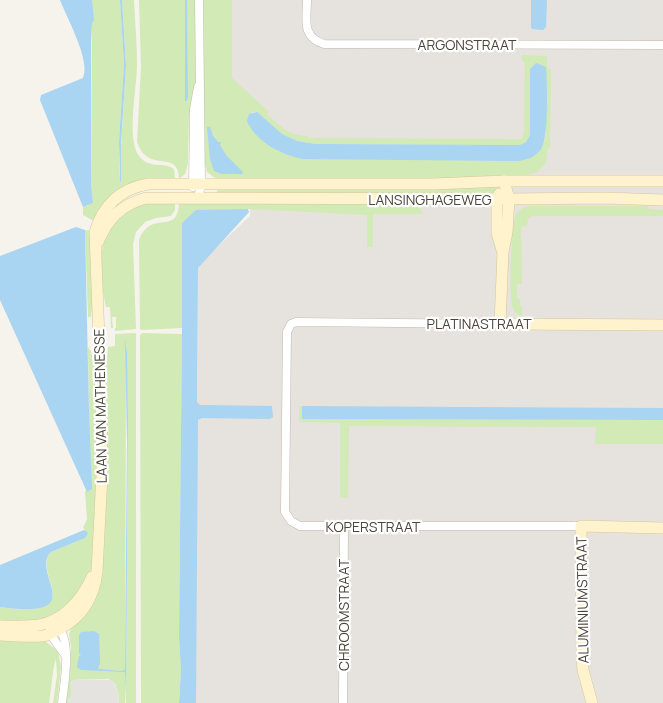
<svg xmlns="http://www.w3.org/2000/svg" width="663" height="703" viewBox="0 0 663 703" font-family="Manrope,sans-serif">
  <style>
    .industrial { fill: #e6e2dd }
    .green { fill: #d2eab5; fill-rule: evenodd }
    .parking { fill: #e5e3e0 }
    .water { fill: #a9d4f2 }
    .lines { fill: none; stroke-linecap: round; stroke-linejoin: round }
    .street-casing { stroke: #c2bbae; stroke-width: 9 }
    .secondary-casing { stroke: #d6c79b; stroke-width: 12 }
    .street { stroke: #fff; stroke-width: 8 }
    .secondary { stroke: #fff3cd; stroke-width: 11 }
    .labels { text-anchor: middle; dominant-baseline: central; stroke-width: 4.5; stroke-linejoin: round; paint-order: stroke }
    .street-label { font-size: 14px; fill: #4b4439; stroke: #fff }
  </style>
  <rect width="100%" height="100%" fill="#f6f3ec"/>
  <polygon class="industrial" points="183,0 663,0 663,703 195,703 198,265 250,216 251,169 182,92"/>
  <g class="green">
    <path d="M92,0h28l4,64 -5,77v40l7,-115 -4,-66h12c1,22 3,44 3,65 0,22 -11,74 2,91 11,14 24,5 35,13l1,12h-31l-52,39 -9,-5v-8l10,-4 -2,-20z"/>
    <path d="M139,0h46v101l2,-1 1,-4 -1,-96h8v88l-6,28 -1,48 -3,10 -6,5c0,-31 -31,-4 -42,-37l4,-76z"/>
    <path d="M204,0h28v78l37,34 -2,2c13,13 23,22 41,22l1,2 213,1 2,-8 1,-68 -3,-3v-5l25,1v11l4,3 -1,78 -3,1 -1,14 -9,9 -16,5 -70,3 -236,-2 -8,-6 -4,-15zM534,64l12,3v71l-8,15 -12,7 -236,-4c-17,-7 -32,-17 -41,-32l2,-12h6l25,22 15,7 18,3 205,1 6,-3 4,-7v-66z"/>
    <polygon points="497,186 494,194 216,193 220,187 401,190"/>
    <path d="M179,200l236,5 5,3 3,6h-50v33h-6v-32l-119,-6 -33,1 -33,13v105l-40,2 -2,-1 -1,-89c13,-33 40,-1 40,-40z"/>
    <path d="M175,201v9l-4,6 -15,2 -11,4 -9,10 -3,12 3,85 -21,2v-3h1v-11h-4l1,11h-2l-1,-21h-4c-8,-36 -12,-76 25,-97 4,-2 9,-6 13,-7 10,-3 22,-2 31,-2z"/>
    <path d="M532,206h116l1,3 14,1v6h-131l-4,3 -1,7 -6,1 1,57h-5v14l3,1v6l2,1v11c-5,-3 -9,-6 -10,-11 -3,-11 -1,-81 4,-91 4,-7 9,-8 16,-9z"/>
    <polygon points="85,230 92,231 94,293 91,317 88,317"/>
    <polygon points="135,333 136,334 136,703 126,703 128,417 126,340 125,703 119,703 118,690 116,689 116,685 109,679 77,679 71,682 71,697 69,698 68,703 66,703 70,671 71,647 69,634 71,628 91,602 104,360 107,360 108,347 115,346 115,334"/>
    <polygon points="143,333 182,334 179,637 181,671 179,703 141,703 140,335"/>
    <path d="M88,347l3,4 2,10h2l3,102 -3,79 -4,27 -3,12 -6,11 -32,27 -50,5v-17c93,13 30,-36 51,-55l34,-14v-8l-2,-2 4,-9 -2,-28h5z"/>
    <polygon points="299,406 302,406 302,419 663,420 663,444 595,444 596,427 349,426 348,498 340,497 340,423 299,422"/>
    <path d="M0,639h42l16,12 3,16 -4,36h-4l4,-28 -1,-16c-3,5 -5,35 -7,44h-49z"/>
  </g>
  <g class="parking">
    <polygon points="558,0 640,0 641,39 558,40"/>
    <polygon points="76,679 112,680 115,683 116,690 118,690 119,703 68,703 69,697 71,697 71,683"/>
  </g>
  <g class="water">
    <path d="M60,0h32l2,20 -2,3 -1,19v141l2,20 -10,4 -43,-107 1,-5 42,-17c8,-17 -16,-60 -23,-78z"/>
    <polygon points="120,0 122,0 126,66 121,144 121,181 120,182 119,141 124,64"/>
    <polygon points="185,0 187,0 188,96 187,101 185,101"/>
    <polygon points="531,0 547,0 546,27 543,30 532,29 531,27"/>
    <path d="M536,63l10,4c1,16 3,70 -5,82 -5,8 -14,11 -23,12l-216,-2c-22,-5 -46,-17 -55,-38l2,-7 8,-2 25,22 15,7 18,3 205,1 6,-3 4,-7v-66z"/>
    <polygon points="207,127 210,127 213,136 218,142 221,142 220,145 226,155 243,172 242,174 222,174 214,171 210,159"/>
    <polygon points="248,209 249,212 198,268 197,402 200,405 205,405 272,406 273,417 270,419 202,418 198,420 196,703 179,703 181,671 179,637 182,328 182,223 196,210"/>
    <polygon points="76,227 85,230 89,411 92,489 87,492 0,300 0,256"/>
    <polygon points="125,339 127,353 128,417 126,703 125,672 81,670 77,667 79,656 81,655 79,653 79,635 81,632 94,631 99,634 100,663 98,669 121,671 125,670 127,442"/>
    <polygon points="302,406 663,408 663,420 302,419"/>
    <path d="M84,530l4,3 -3,5 -34,14c-22,20 43,68 -51,55v-42z"/>
  </g>
  <g class="lines">
    <defs>
      <g id="street">
        <path d="M307,0c0,19 -6,37 17,44l339,1"/>
        <polyline points="193,187 194,109 198,87"/>
        <polyline points="198,198 201,185 199,0"/>
        <polyline points="500,324 296,322 291,324 287,332 285,512 291,521 300,526 581,526"/>
        <path d="M56,626c17,11 8,59 6,77"/>
        <polyline points="50,630 50,634 65,655"/>
        <polyline points="343,703 344,526"/>
      </g>
      <g id="secondary">
        <polyline points="504,181 509,199 507,232 503,252 500,324 663,325"/>
        <polyline points="499,194 497,199 497,233 502,250"/>
        <path d="M98,242c10,-24 23,-37 48,-44l363,1 96,-1 58,2"/>
        <path d="M0,626c13,0 27,1 39,-1 25,-4 43,-26 53,-48"/>
        <path d="M0,635c14,1 29,2 43,1 7,-1 12,-5 18,-8 22,-12 33,-31 36,-56l5,-98 -1,-81 -6,-161c8,-27 25,-43 53,-48h286l70,-3h159"/>
        <polyline points="592,703 583,670 582,655 581,526 663,528"/>
      </g>
    </defs>
    <use href="#street" class="street-casing"/>
    <use href="#secondary" class="secondary-casing"/>
    <use href="#street" class="street"/>
    <use href="#secondary" class="secondary"/>
  </g>
  <g class="labels">
    <g class="street-label">
      <text x="467" y="44">ARGONSTRAAT</text>
      <text x="430" y="199">LANSINGHAGEWEG</text>
      <text x="479" y="323">PLATINASTRAAT</text>
      <text transform="translate(100 406) rotate(-91)">LAAN VAN MATHENESSE</text>
      <text x="373" y="526">KOPERSTRAAT</text>
      <text transform="translate(582 600) rotate(-91)">ALUMINIUMSTRAAT</text>
      <text transform="translate(343 615) rotate(-90)">CHROOMSTRAAT</text>
    </g>
  </g>
</svg>
